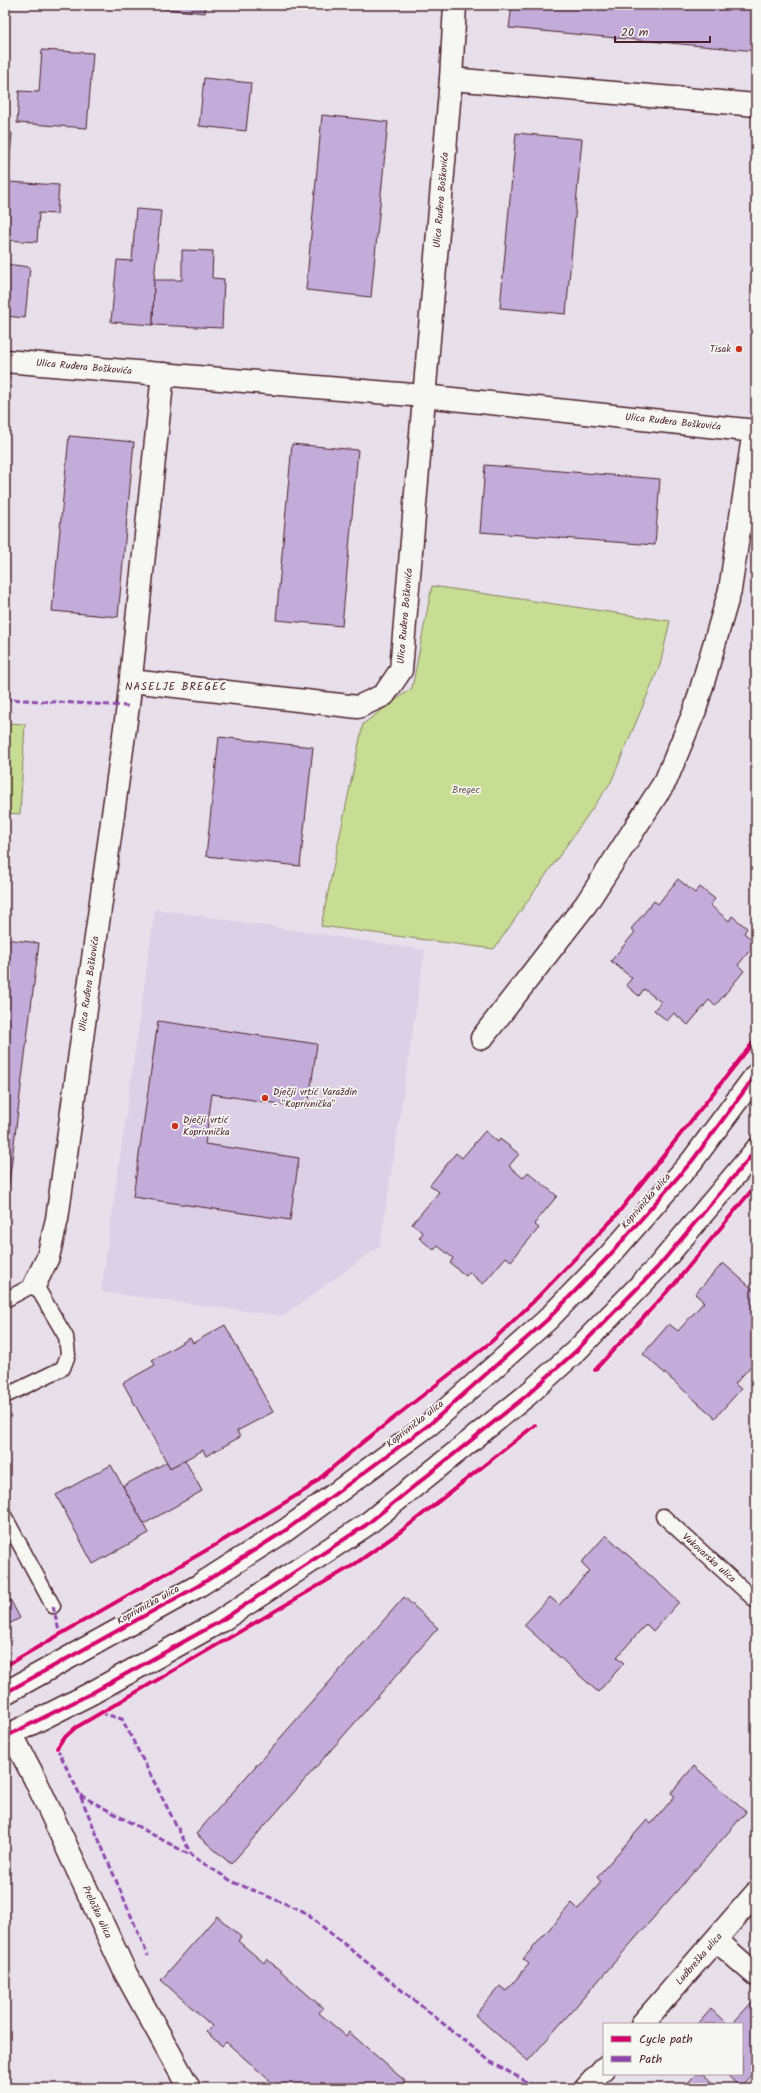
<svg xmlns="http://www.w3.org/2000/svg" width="761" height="2093" viewBox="0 0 761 2093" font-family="Kalam,sans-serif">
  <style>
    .built { fill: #dcd0e6 }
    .green { fill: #c6dd93; stroke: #887e5f }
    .building { fill: #c4acda; stroke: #4a1f2b }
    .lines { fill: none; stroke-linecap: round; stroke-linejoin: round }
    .lane-casing { stroke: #4a1f2b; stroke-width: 17 }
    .street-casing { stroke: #4a1f2b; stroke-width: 25 }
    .secondary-casing { stroke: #4a1f2b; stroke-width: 25 }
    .lane { stroke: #f6f6f2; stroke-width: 14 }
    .street { stroke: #f6f6f2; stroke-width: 22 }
    .secondary { stroke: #f6f6f2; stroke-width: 22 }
    .quiet { stroke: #8e44ad; stroke-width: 3; stroke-dasharray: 6 3; stroke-linecap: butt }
    .cycleway-casing { stroke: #f6f6f2; stroke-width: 6 }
    .cycleway { stroke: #d6006c; stroke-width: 4 }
    .poi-dot { fill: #c8321e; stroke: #f6f6f2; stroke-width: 1.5 }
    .labels { text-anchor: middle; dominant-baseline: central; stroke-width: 3.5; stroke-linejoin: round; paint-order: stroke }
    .street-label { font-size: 10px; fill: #4a1f2b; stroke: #f6f6f2 }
    .poi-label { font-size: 10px; fill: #4a1f2b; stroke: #f6f6f2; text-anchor: start }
    .park-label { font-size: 10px; fill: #694e45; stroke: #f6f6f2 }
    .neighbourhood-label { font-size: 11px; letter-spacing: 1px; fill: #4a1f2b; stroke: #f6f6f2 }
  </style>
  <rect width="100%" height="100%" fill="#e7e0eb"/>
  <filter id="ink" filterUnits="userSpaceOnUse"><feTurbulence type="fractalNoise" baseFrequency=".025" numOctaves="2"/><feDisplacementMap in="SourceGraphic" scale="8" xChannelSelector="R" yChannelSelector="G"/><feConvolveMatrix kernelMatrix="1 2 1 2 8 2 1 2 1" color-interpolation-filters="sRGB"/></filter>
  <g filter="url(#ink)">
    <polygon class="built" points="155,909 425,950 380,1246 283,1316 101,1292"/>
    <g class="green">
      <polygon points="432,586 670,621 660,665 611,782 494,949 321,926 363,724 412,688"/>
      <polygon points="5,723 25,724 20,814 5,813"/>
    </g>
    <g class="building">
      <polygon points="147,5 206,5 205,13 146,7"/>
      <polygon points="512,5 756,5 756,51 509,28"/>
      <polygon points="42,50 93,53 87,128 17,123 19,91 39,92"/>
      <polygon points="204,78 251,83 246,131 199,126"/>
      <polygon points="322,115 388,122 371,297 306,290"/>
      <polygon points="5,133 12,133 7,195 5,195"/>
      <polygon points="516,133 582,139 566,314 500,308"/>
      <polygon points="8,182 59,185 57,214 39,213 37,242 6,240"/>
      <polygon points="136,209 161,211 154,280 153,325 111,322 117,260 132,261"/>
      <polygon points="182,250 213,251 212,278 224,279 222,328 153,325 154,280 182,280"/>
      <polygon points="5,264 30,267 25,318 5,316"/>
      <polygon points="69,436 134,442 118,617 52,611"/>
      <polygon points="292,444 358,450 342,626 276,620"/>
      <polygon points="485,465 660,479 655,545 480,532"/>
      <polygon points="219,737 313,747 300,866 206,856"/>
      <polygon points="678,879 695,893 700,887 715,899 710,905 729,921 732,916 747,928 744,933 756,943 738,965 744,971 715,1006 709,1000 688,1025 674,1013 667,1021 654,1010 661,1002 644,989 639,996 626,985 632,978 611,961 635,932 631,929 654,901 658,904"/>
      <polygon points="5,939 39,943 5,1215"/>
      <polygon points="158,1021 317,1044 308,1108 212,1094 205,1144 299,1158 290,1220 133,1197"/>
      <polygon points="485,1131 498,1142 500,1139 519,1154 509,1166 523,1178 528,1172 557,1196 534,1224 539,1228 511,1261 506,1257 483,1284 469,1272 466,1276 450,1263 453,1258 438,1246 434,1250 419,1238 423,1233 412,1224 439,1192 430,1185 456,1153 462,1158"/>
      <polygon points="723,1263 756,1292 756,1360 735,1384 741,1389 715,1418 643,1354 669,1324 678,1331 704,1302 695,1294"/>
      <polygon points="225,1325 273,1412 237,1431 240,1437 206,1456 203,1450 170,1468 123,1383 155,1365 152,1360 190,1338 193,1343"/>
      <polygon points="185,1460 202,1491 144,1524 123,1486 167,1462 170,1468"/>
      <polygon points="111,1465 149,1533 93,1564 56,1495"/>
      <polygon points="606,1535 679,1602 653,1631 646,1624 617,1657 624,1663 598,1692 524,1625 550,1597 559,1605 589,1571 581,1563"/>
      <polygon points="5,1590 20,1618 5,1626"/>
      <polygon points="404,1597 438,1628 231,1864 196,1834"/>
      <polygon points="694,1766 746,1812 528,2061 475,2015 500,1986 506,1991 529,1964 523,1959 572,1903 578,1909 601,1882 597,1877 647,1820 651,1824 675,1796 671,1793"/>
      <polygon points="217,1916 241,1937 238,1941 264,1963 267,1959 323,2008 319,2013 346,2036 349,2032 405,2081 402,2085 405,2088 278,2088 226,2042 222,2046 206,2032 212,2026 161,1980"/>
      <polygon points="753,2001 756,2004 756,2070 740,2087 726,2074 742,2074 742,2024 732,2024"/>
      <polygon points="711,2009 727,2024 698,2024"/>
      <polygon points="696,2074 704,2074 719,2088 683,2088"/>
    </g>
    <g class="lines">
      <defs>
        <g id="lane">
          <polyline points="5,1300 35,1284 66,1337 68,1355 63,1368 5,1396"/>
          <polyline points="663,1516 756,1601"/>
          <polyline points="5,1517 53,1606"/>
        </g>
        <g id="street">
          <polyline points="451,79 756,105"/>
          <polyline points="131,681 358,707 384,695 401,670 451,79 455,5"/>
          <polyline points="482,1038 586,904 666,780 695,710 730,590 754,430"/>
          <polyline points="35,1284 48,1257 57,1219 128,706 163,374"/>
          <polyline points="716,1940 756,1975"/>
        </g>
        <g id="secondary">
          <polyline points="5,361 424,396 756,431"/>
          <polyline points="5,1693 198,1586 286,1530 430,1424 547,1320 609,1256 692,1161 756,1075"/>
          <polyline points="11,1733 35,1779 126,1974 189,2088"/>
          <polyline points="5,1737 90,1694 219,1622 366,1525 526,1396 576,1351 657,1268 756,1150"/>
          <polyline points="642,2024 756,1893"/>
          <polyline points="586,2088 604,2068"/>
        </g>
      </defs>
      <use href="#lane" class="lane-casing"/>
      <use href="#street" class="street-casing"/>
      <use href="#secondary" class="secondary-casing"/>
      <use href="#lane" class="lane"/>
      <use href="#street" class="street"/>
      <use href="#secondary" class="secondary"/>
      <g class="quiet">
        <polyline points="5,699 128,706"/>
        <polyline points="53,1606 60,1635"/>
        <polyline points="101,1713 122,1719 192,1856 233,1882 303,1911 491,2062 538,2088"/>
        <polyline points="57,1748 80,1795 148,1956"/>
        <polyline points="80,1795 192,1856"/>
      </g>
      <defs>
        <g id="cycleway">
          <polyline points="595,1370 676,1282 756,1185"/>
          <polyline points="5,1666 212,1547 307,1489 363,1442 491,1342 532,1303 614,1218 756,1039"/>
          <polyline points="5,1693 198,1586 286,1530 430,1424 547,1320 609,1256 692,1161 756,1075"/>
          <polyline points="5,1737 90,1694 219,1622 366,1525 526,1396 576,1351 657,1268 756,1150"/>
          <polyline points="57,1748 63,1739 75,1728 352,1566 400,1532 535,1425"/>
        </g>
      </defs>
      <use href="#cycleway" class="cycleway-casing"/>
      <use href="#cycleway" class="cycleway"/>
    </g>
  </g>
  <g class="poi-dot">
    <circle cx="739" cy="349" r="4"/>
    <circle cx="265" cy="1098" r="4"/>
    <circle cx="175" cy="1126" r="4"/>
  </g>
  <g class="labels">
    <g class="street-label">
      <text transform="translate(441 200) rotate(-85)">Ulica Ruđera Boškovića</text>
      <text transform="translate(84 367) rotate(5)">Ulica Ruđera Boškovića</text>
      <text transform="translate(673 422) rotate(6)">Ulica Ruđera Boškovića</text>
      <text transform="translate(405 616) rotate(-85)">Ulica Ruđera Boškovića</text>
      <text transform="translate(89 984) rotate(-82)">Ulica Ruđera Boškovića</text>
      <text transform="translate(646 1201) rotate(-49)">Koprivnička ulica</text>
      <text transform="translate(415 1424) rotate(-38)">Koprivnička ulica</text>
      <text transform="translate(709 1558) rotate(42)">Vukovarska ulica</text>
      <text transform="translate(148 1605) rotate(-29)">Koprivnička ulica</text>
      <text transform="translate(97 1912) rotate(65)">Preloška ulica</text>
      <text transform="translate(699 1959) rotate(-49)">Ludbreška ulica</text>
    </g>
    <g class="poi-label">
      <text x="731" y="349" text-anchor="end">Tisak</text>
      <text x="273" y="1092">Dječji vrtić Varaždin<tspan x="273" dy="12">- "Koprivnička"</tspan></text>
      <text x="183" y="1120">Dječji vrtić<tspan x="183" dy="12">Koprivnička</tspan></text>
    </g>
    <g class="park-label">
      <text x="466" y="790">Bregec</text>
    </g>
    <g class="neighbourhood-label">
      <text x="176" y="687">NASELJE BREGEC</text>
    </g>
  </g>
  <rect width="761" height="2093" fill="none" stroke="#f6f6f2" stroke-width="20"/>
  <rect x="10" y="10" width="741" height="2073" fill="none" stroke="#4a1f2b" stroke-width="1.5" filter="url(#ink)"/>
  <rect x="603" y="2023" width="140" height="52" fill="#f6f6f2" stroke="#b1a0a2"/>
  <rect x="611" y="2036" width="20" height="6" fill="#d6006c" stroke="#b1a0a2"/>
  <text x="639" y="2043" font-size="12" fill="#4a1f2b">Cycle path</text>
  <rect x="611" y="2056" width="20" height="6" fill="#8e44ad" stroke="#b1a0a2"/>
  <text x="639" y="2063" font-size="12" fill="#4a1f2b">Path</text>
  <path d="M615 36v6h95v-6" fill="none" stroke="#4a1f2b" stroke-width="2"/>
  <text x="621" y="36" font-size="12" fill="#4a1f2b" stroke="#f6f6f2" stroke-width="3" paint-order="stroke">20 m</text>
</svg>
